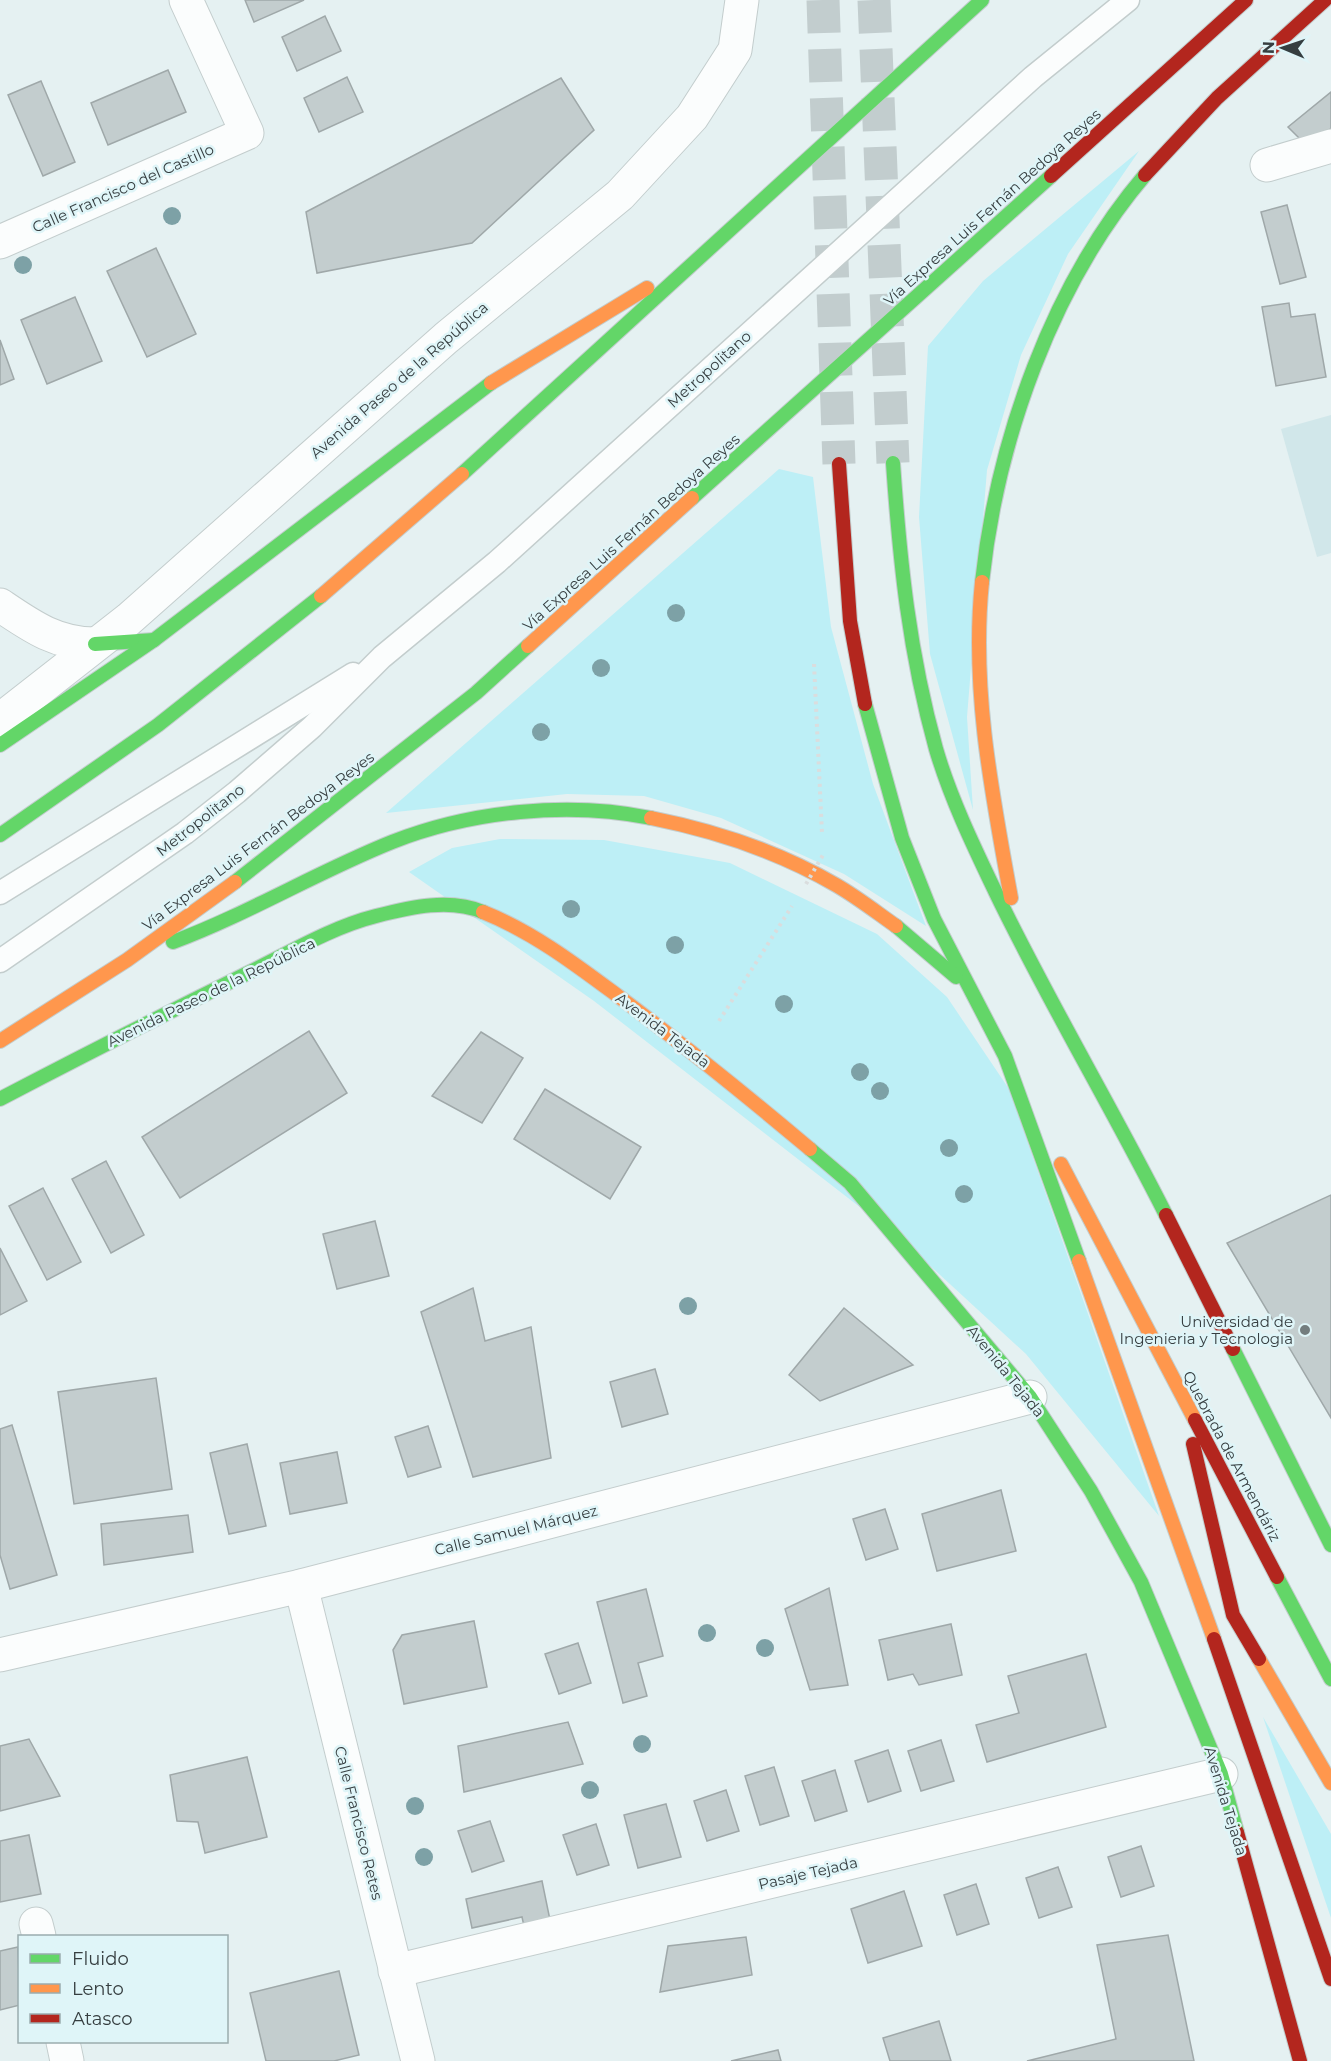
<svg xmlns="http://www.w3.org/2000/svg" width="1331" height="2061" viewBox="0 0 1331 2061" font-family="Montserrat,sans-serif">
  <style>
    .built { fill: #d1e7ea }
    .green { fill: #bdeff6 }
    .building { fill: #c3cdce; stroke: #9fa8a9; stroke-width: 1.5 }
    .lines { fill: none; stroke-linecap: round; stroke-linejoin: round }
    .highway-tunnel { stroke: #c2cdce; stroke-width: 33; stroke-dasharray: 33 16; stroke-linecap: butt }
    .lane-casing { stroke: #c3cdcd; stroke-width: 25 }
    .street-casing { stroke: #c3cdcd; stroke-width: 35 }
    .fast-casing { stroke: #c3cdcd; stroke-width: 16 }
    .slow-casing { stroke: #c3cdcd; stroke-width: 16 }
    .jam-casing { stroke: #c3cdcd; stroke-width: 16 }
    .path { stroke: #daddde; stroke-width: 4; stroke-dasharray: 3 4.5; stroke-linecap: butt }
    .lane { stroke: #fbfdfd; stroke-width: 22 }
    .street { stroke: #fbfdfd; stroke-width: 33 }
    .fast { stroke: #63d668; stroke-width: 14 }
    .slow { stroke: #ff974d; stroke-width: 14 }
    .jam { stroke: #b3261e; stroke-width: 14 }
    .path-bridge { stroke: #daddde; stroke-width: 4; stroke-dasharray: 3 4.5; stroke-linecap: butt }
    .tree { fill: #7da1a6 }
    .poi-dot { fill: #737d7e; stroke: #dff5f8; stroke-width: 2 }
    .labels { text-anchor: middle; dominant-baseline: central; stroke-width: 5; stroke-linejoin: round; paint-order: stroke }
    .street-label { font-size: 15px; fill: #363e40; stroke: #dff5f8 }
    .poi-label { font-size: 15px; fill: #363e40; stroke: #dff5f8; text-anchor: end }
  </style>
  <rect width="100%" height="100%" fill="#e5f1f2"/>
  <polygon class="built" points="1331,415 1331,553 1317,557 1281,429"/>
  <g class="green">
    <polygon points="1139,151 1068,254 1021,355 987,470 967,717 973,810 930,654 919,517 928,346 983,281"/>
    <polygon points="779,469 813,477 831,627 873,784 926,926 844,874 721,818 644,796 567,794 386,813"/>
    <polygon points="500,839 604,840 730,863 877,934 947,997 1009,1089 1159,1516 1026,1354 901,1239 594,1001 409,872 452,848"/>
    <polygon points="1263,1717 1331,1834 1331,1918"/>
  </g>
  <g class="building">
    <polygon points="245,0 304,0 254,22"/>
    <polygon points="325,16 341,51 297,71 282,37"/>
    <polygon points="168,70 186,112 108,145 91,103"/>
    <polygon points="347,77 363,112 319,132 304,98"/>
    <polygon points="561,78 594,130 472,243 317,273 306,212"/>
    <polygon points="41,81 75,162 43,176 8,95"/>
    <polygon points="1331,92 1331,129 1300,139 1288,127"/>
    <polygon points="1287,205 1306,277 1280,284 1261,212"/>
    <polygon points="156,248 196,334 147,357 107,271"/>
    <polygon points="75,297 102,361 47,384 21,320"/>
    <polygon points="1289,303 1291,317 1315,314 1326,377 1276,386 1262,307"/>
    <polygon points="0,340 14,379 0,385"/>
    <polygon points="309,1031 347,1093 180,1198 142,1137"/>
    <polygon points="481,1032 523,1058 482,1123 432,1096"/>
    <polygon points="545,1089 641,1147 610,1199 514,1139"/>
    <polygon points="106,1161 144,1235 111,1253 72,1179"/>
    <polygon points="43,1188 81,1262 47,1280 9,1206"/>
    <polygon points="1331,1195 1331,1418 1227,1243"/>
    <polygon points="375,1221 389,1276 337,1289 323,1234"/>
    <polygon points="0,1248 27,1301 0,1315"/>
    <polygon points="473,1288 485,1341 531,1327 551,1458 473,1477 421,1312"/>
    <polygon points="844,1308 913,1365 820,1401 789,1375"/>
    <polygon points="655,1369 668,1414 622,1427 610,1382"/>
    <polygon points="156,1378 172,1489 74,1504 58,1392"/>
    <polygon points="12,1425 57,1575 10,1589 0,1555 0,1429"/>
    <polygon points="428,1426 441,1467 408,1477 395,1437"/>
    <polygon points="247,1444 266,1526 229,1534 210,1453"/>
    <polygon points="337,1452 347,1503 290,1514 280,1463"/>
    <polygon points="1001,1490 1016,1551 937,1571 922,1514"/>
    <polygon points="885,1509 898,1549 866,1560 853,1519"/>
    <polygon points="188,1515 193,1552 104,1565 101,1524"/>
    <polygon points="829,1588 848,1685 810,1690 785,1609"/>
    <polygon points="646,1589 663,1656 638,1663 647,1696 623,1703 597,1602"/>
    <polygon points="474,1621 487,1687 404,1704 393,1650 402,1635"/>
    <polygon points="951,1624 962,1675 919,1685 913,1674 888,1680 879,1640"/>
    <polygon points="578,1643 591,1683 559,1694 545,1654"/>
    <polygon points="1086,1654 1106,1727 987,1762 976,1725 1019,1713 1008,1676"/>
    <polygon points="568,1722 583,1764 464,1792 458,1746"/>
    <polygon points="29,1739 60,1796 0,1811 0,1746"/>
    <polygon points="941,1740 954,1781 921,1791 908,1751"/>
    <polygon points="888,1750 901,1791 868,1802 855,1761"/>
    <polygon points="247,1757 267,1837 205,1853 198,1822 177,1821 170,1775"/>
    <polygon points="774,1767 789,1816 760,1825 745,1776"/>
    <polygon points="835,1770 847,1811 815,1821 802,1781"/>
    <polygon points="726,1790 739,1831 707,1841 694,1801"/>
    <polygon points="666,1804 681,1857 638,1868 624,1815"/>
    <polygon points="490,1821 504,1861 472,1872 458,1831"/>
    <polygon points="596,1824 609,1865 577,1875 563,1835"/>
    <polygon points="29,1835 41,1894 0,1902 0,1841"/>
    <polygon points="1141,1846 1154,1886 1121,1897 1108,1857"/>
    <polygon points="1058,1867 1072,1907 1039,1918 1026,1878"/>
    <polygon points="542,1881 550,1920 524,1926 522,1917 472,1928 466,1899"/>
    <polygon points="976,1884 989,1924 957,1935 944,1895"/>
    <polygon points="904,1891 922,1946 868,1963 851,1909"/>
    <polygon points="1168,1935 1194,2061 1027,2061 1116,2039 1097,1945"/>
    <polygon points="746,1937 752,1975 660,1992 668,1946"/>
    <polygon points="18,1947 20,2005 0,2010 0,1951"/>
    <polygon points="339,1971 359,2055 334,2061 266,2061 250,1993"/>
    <polygon points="939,2021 951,2061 890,2061 883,2038"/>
    <polygon points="778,2050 781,2061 731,2061"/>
  </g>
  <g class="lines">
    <g class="highway-tunnel">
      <polyline points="823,0 839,464"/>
      <polyline points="874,0 893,463"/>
    </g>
    <defs>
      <g id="lane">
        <polyline points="0,893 353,674"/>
        <polyline points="0,961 185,833 237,792 312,727 382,657 497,562 1033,77 1128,0"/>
      </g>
      <g id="street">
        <polyline points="1267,165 1331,146"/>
        <polyline points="0,242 247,133 186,0"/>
        <path d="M0,605c31,21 56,39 95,39"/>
        <polyline points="0,720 129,619 446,338 620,195 692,117 735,50 742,0"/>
        <polyline points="301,1586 418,2061"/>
        <polyline points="0,1655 301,1586 1030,1397"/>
        <polyline points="36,1924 39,1936"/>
        <polyline points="395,1971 1221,1774"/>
        <polyline points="63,2042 67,2061"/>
      </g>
      <g id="fast">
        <path d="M893,463c7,100 16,189 43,286 14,48 37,96 59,142 53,110 116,215 171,324"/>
        <polyline points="462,474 982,0"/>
        <polyline points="692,498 1051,176"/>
        <path d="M982,582c15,-141 70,-298 163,-407"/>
        <polyline points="95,644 154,640"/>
        <polyline points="865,704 902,838 934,919 1005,1056 1079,1261"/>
        <polyline points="0,745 154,640 491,383"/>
        <polyline points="0,835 158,725 321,596"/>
        <polyline points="235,882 476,693 528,646"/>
        <polyline points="896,926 956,977"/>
        <path d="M173,942c75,-28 144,-70 219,-100 79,-31 176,-41 259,-24"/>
        <path d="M0,1099c82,-43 165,-85 248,-126 41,-20 84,-46 128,-57 35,-9 74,-18 107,-4"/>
        <polyline points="810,1149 850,1183 1030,1397 1091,1491 1141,1582 1221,1774 1237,1832"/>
        <polyline points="1233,1349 1331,1545"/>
        <polyline points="1277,1577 1331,1679"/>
      </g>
      <g id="slow">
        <polyline points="491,383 647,288"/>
        <path d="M982,582c-11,106 10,212 29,316"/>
        <polyline points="321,596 462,474"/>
        <polyline points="528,646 692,498"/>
        <path d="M651,818c65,13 127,33 185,67 21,12 40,27 60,41"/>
        <path d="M483,912c50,20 92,52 135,84 66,49 129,100 192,153"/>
        <polyline points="0,1041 127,960 235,882"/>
        <polyline points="1061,1164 1195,1420"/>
        <polyline points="1079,1261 1214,1639"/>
        <polyline points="1259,1659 1331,1783"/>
      </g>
      <g id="jam">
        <polyline points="1145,175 1217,98 1325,0"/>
        <polyline points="1051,176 1246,0"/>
        <polyline points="839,464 850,621 865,704"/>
        <polyline points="1166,1215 1233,1349"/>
        <polyline points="1195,1420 1277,1577"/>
        <polyline points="1193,1444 1233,1615 1259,1659"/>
        <polyline points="1214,1639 1331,1979"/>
        <polyline points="1237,1832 1300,2061"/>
      </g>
    </defs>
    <use href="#lane" class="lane-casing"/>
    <use href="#street" class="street-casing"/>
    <use href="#fast" class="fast-casing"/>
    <use href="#slow" class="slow-casing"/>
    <use href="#jam" class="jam-casing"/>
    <g class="path">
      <polyline points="814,664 822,833"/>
      <polyline points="719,1021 792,906"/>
    </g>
    <use href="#lane" class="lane"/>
    <use href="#street" class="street"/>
    <use href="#fast" class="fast"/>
    <use href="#slow" class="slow"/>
    <use href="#jam" class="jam"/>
    <polyline class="path-bridge" points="806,884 823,855"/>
  </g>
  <g class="tree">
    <circle cx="172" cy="216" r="9"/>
    <circle cx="23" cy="265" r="9"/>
    <circle cx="676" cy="613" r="9"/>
    <circle cx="601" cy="668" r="9"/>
    <circle cx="541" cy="732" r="9"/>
    <circle cx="571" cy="909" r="9"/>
    <circle cx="675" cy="945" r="9"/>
    <circle cx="784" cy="1004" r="9"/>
    <circle cx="860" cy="1072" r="9"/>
    <circle cx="880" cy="1091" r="9"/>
    <circle cx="949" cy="1148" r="9"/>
    <circle cx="964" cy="1194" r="9"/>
    <circle cx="688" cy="1306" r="9"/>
    <circle cx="707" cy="1633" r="9"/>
    <circle cx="765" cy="1648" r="9"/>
    <circle cx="642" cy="1744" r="9"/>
    <circle cx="590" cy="1790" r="9"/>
    <circle cx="415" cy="1806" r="9"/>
    <circle cx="424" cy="1857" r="9"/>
  </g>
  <circle class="poi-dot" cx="1305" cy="1330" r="6"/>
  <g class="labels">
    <g class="street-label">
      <text transform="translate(123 188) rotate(-24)">Calle Francisco del Castillo</text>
      <text transform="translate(992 207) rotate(-42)">Vía Expresa Luis Fernán Bedoya Reyes</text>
      <text transform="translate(709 369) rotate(-42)">Metropolitano</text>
      <text transform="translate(399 380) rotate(-41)">Avenida Paseo de la República</text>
      <text transform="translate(631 532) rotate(-42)">Vía Expresa Luis Fernán Bedoya Reyes</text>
      <text transform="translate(200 820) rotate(-38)">Metropolitano</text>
      <text transform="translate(258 841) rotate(-37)">Vía Expresa Luis Fernán Bedoya Reyes</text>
      <text transform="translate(211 992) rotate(-26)">Avenida Paseo de la República</text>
      <text transform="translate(663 1030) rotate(37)">Avenida Tejada</text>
      <text transform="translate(1006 1371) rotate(51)">Avenida Tejada</text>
      <text transform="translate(1232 1456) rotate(62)">Quebrada de Armendáriz</text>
      <text transform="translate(516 1530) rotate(-14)">Calle Samuel Márquez</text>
      <text transform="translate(1226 1801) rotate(73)">Avenida Tejada</text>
      <text transform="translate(359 1823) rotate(76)">Calle Francisco Retes</text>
      <text transform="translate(808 1873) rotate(-13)">Pasaje Tejada</text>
    </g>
    <g class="poi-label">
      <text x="1293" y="1321">Universidad de<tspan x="1293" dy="17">Ingenieria y Tecnologia</tspan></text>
    </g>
  </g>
  <rect x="18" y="1935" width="210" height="108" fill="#dff5f8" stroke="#9bacae" stroke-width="1.5"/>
  <rect x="30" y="1954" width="30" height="9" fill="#63d668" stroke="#9bacae" stroke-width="1.5"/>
  <text x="72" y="1965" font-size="18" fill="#363e40">Fluido</text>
  <rect x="30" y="1984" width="30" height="9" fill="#ff974d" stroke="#9bacae" stroke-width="1.5"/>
  <text x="72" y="1995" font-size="18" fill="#363e40">Lento</text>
  <rect x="30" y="2014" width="30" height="9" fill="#b3261e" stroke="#9bacae" stroke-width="1.5"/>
  <text x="72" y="2025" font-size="18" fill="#363e40">Atasco</text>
  <g transform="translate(1283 48) rotate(272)" stroke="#dff5f8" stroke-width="4.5" paint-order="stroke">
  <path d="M0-4.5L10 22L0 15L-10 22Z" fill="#363e40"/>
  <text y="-9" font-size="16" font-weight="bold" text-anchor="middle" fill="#363e40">N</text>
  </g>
</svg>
